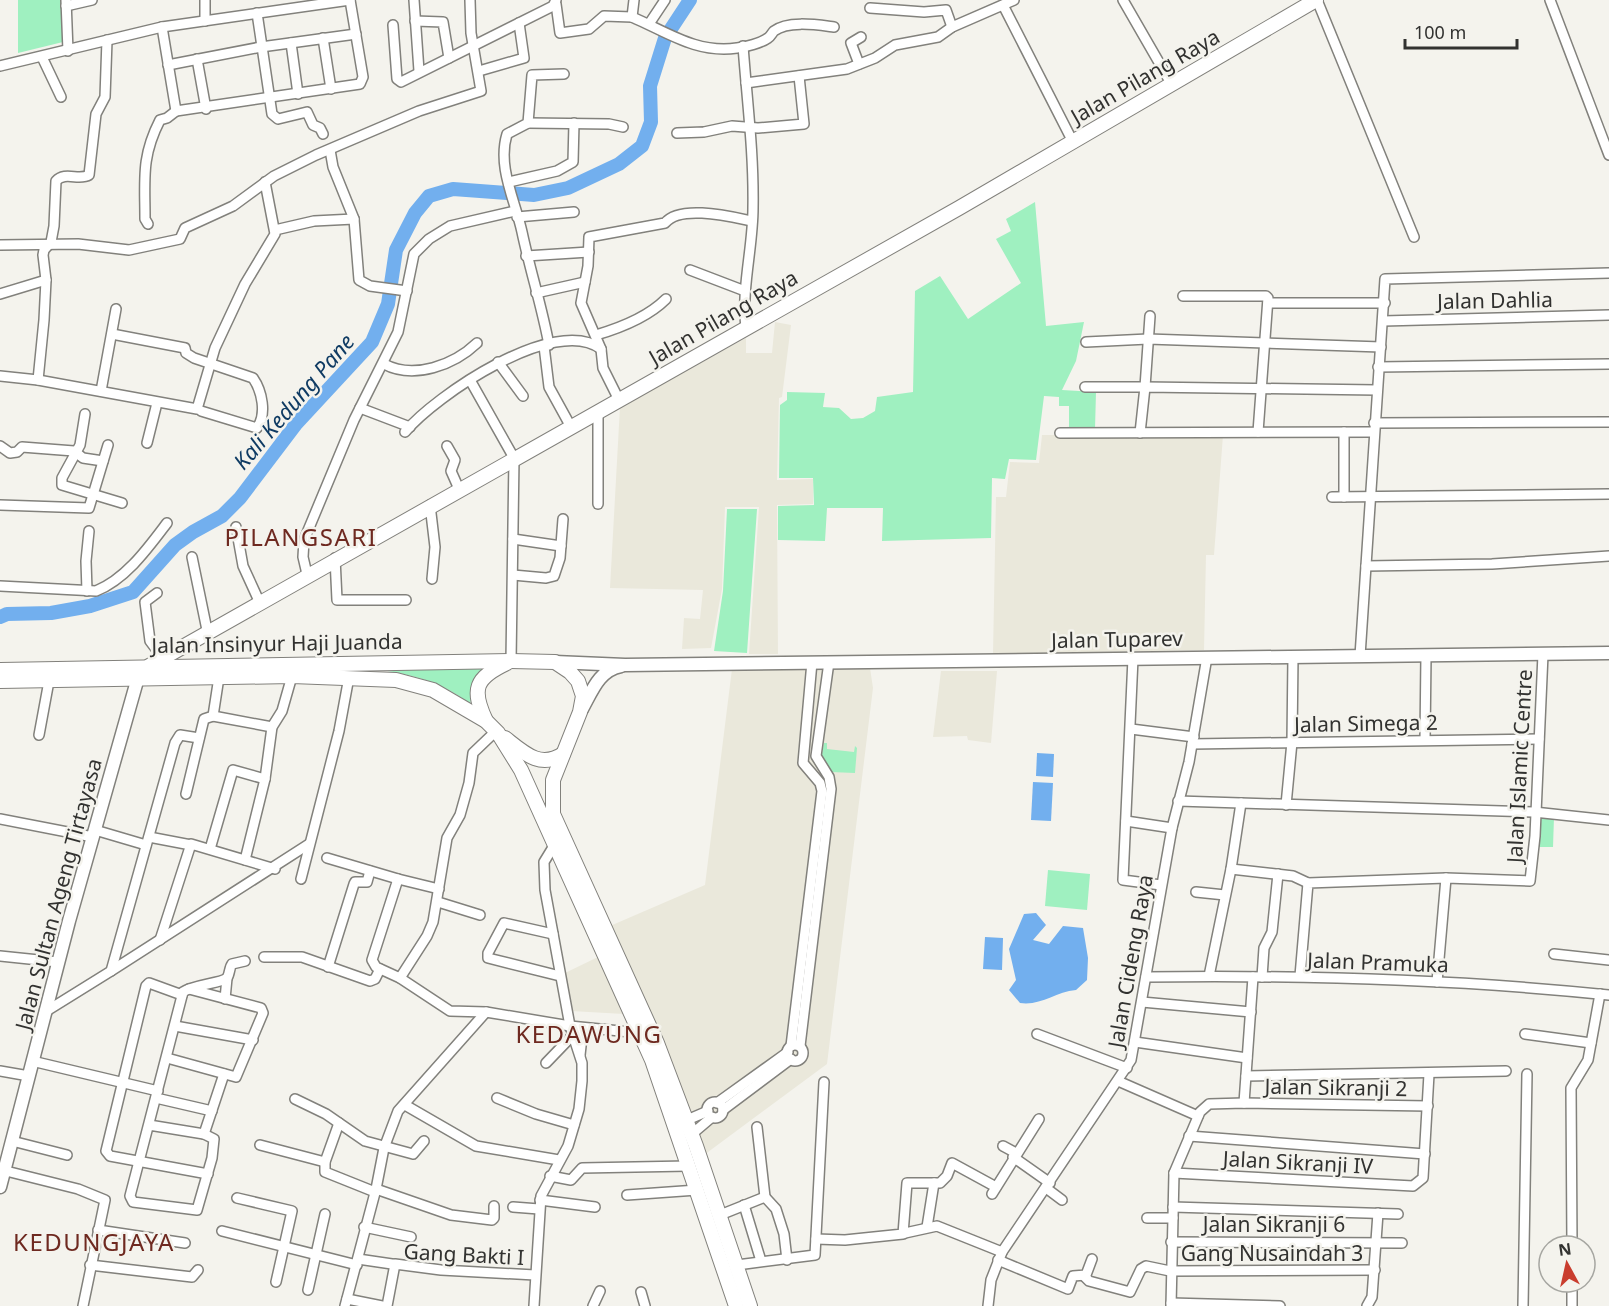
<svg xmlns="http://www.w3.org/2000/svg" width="1609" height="1306" viewBox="0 0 1609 1306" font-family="'Noto Sans',sans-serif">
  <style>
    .built { fill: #eae8db }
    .green { fill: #9ff0c0 }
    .water { fill: #72afee }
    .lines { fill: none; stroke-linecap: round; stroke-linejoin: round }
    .river { stroke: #72afee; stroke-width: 14 }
    .minor-casing { stroke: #82817c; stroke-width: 12 }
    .major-casing { stroke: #82817c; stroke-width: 15 }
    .highway-casing { stroke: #82817c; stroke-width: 16 }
    .minor { stroke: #fff; stroke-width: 9 }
    .major { stroke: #fff; stroke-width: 12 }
    .highway { stroke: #fff; stroke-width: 14 }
    .labels { text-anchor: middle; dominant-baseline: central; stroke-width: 5; stroke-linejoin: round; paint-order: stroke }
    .street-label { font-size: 21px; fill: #323230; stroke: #f4f3ed }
    .water-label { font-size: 22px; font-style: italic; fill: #0f3b63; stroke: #f4f3ed }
    .quarter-label { font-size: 24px; letter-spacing: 1.5px; fill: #6e2920; stroke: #f4f3ed }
  </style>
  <rect width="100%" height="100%" fill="#f4f3ed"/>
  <g class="built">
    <polygon points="775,322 791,325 782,397 779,398 777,480 813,479 813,504 777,505 778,654 749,654 759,507 725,507 722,589 711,648 682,649 684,618 700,619 703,590 610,588 620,407 746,338 746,353 772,353"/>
    <polygon points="1042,435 1223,435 1214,555 1206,555 1204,650 993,654 996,497 1006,497 1010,462 1039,463"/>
    <polygon points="870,668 873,688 827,1064 704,1155 610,926 705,885 732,669"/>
    <polygon points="941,671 997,671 991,743 968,740 967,736 933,737"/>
    <polygon points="598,957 624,1014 571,1011 565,973"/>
  </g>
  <g class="green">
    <polygon points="18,0 63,0 63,42 18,53"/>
    <polygon points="1035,202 1046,326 1084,322 1076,361 1062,390 1096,392 1095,429 1069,428 1069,406 1059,406 1059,397 1044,396 1036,460 1009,459 1005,479 992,478 991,538 882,541 883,508 827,508 825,541 778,540 778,506 814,505 813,478 779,478 780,405 787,400 787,392 825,393 823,407 839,408 851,419 863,418 875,411 877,397 913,392 915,291 940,276 968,319 1021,283 996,239 1011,231 1006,219"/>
    <polygon points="727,509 757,509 747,653 714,651 723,591"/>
    <path d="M488,667l-13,14 -5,23c-29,-23 -60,-30 -96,-35z"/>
    <polygon points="824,743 827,743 827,749 854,752 855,746 857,748 855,773 831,772 821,759"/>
    <polygon points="1540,817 1554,817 1553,847 1539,847"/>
    <polygon points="1048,870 1090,874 1087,910 1045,906"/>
  </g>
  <g class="water">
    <polygon points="1037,753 1054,754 1053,777 1036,776"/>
    <polygon points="1033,782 1053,783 1051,821 1031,820"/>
    <path d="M1036,913l10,12 -13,15 16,4 14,-18 20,2 5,30 -1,22 -11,10c-21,2 -35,16 -56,13l-11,-13 7,-10 -7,-31 15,-35z"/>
    <polygon points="985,937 1003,938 1002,970 983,969"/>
  </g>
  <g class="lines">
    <polyline class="river" points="0,617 7,614 51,613 90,606 133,592 175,545 193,532 222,516 240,498 296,424 372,342 388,304 396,250 415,213 429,196 453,189 534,195 568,188 619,164 642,146 651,122 650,86 665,38 690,0"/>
    <defs>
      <g id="minor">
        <polyline points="66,0 68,51"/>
        <polyline points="205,0 205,21"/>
        <polyline points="414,0 419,71"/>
        <path d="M634,0l-2,17c35,15 65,37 105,31 9,-1 24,-5 31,-10 3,-2 4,-5 6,-7 14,-11 44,-6 60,-4"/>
        <polyline points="1123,0 1172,85"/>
        <polyline points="1317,0 1414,237"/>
        <polyline points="1550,0 1609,155"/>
        <polyline points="556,4 560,33 589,29 604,16 632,17"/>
        <polyline points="1003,5 1073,142"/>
        <polyline points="66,6 92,0"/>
        <polyline points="870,8 924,12 946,10 952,27"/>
        <polyline points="257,13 272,114 278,119 307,112 313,125 320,128 323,134"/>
        <polyline points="415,21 443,22 449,58"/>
        <polyline points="649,24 665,0"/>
        <polyline points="393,25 397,79 401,82 553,6 556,0"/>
        <polyline points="162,27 176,111 360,84 363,77 350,0"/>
        <polyline points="323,38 331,89"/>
        <polyline points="291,43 298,94"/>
        <path d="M743,46c4,54 11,108 10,162 0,40 -12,80 -7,120"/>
        <polyline points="42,57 61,97"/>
        <polyline points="197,59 206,109"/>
        <polyline points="859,64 851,43 861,37"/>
        <polyline points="168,65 261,47 356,34"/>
        <polyline points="0,66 162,27 350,0"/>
        <polyline points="479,71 524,58 519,23"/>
        <polyline points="746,83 847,69 875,58 895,45 938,37 952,27 1014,0"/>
        <polyline points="528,123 609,124 623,127"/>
        <polyline points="677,133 704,132 732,126 758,128 804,124 799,76"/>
        <polyline points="330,150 333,167 354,219 359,280 370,286 407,291"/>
        <polyline points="509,182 557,171 573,162 574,123"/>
        <polyline points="517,217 574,212"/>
        <path d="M148,224l-3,-5c0,-40 -4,-62 15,-99l7,-2 9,-7"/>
        <polyline points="275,230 314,221 354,219"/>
        <polyline points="0,245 78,244 129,250 180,239 185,228 233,206 274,176 316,155 419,111 481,91 471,33 470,0"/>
        <polyline points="526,256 589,252"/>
        <polyline points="690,270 745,291"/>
        <polyline points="536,293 585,282"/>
        <polyline points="0,294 46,280"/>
        <polyline points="1183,296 1266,296 1268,298 1258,432"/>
        <polyline points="1268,303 1385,303"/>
        <polyline points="1383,321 1609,315"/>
        <path d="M112,334l73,14 1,5 8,5 59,20c9,13 14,36 4,50l-56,-17"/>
        <path d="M596,335c24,-7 53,-19 70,-36"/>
        <polyline points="1086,342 1148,339 1381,347"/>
        <path d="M549,345c-7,-38 -19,-75 -27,-113 -7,-32 -25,-65 -15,-98l21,-11 4,-48 32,-1"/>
        <polyline points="544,346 549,387 571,427"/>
        <polyline points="498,362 523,396"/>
        <path d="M384,364c30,16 70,1 93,-21"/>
        <polyline points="1378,367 1609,364"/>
        <polyline points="0,376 38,380 197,409 215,348 245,284 275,234 265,182"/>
        <path d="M38,380l6,-60 2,-40 -3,-25 1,-5 7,-8 3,-16 2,-45c9,-10 23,0 33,-6l7,-61 9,-17 2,-57"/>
        <polyline points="470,380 514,458 511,661"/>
        <polyline points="1085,387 1145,387 1150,316"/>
        <polyline points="101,391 116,309"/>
        <path d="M619,400l-16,-32 -2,-19 -20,-46 7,-37 1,-29 76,-14c15,-19 67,-6 87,-2"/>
        <polyline points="360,408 410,427"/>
        <polyline points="85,414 80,445 62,478 62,485 122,503"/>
        <polyline points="1374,423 1609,422"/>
        <path d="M405,432c30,-36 150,-118 196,-83"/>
        <polyline points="1344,432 1344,497"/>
        <polyline points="1060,433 1374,432"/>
        <polyline points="1140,433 1145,387 1377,390"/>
        <polyline points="147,443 157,403"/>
        <polyline points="0,446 10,453 17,452 22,447 74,451 83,458 103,461"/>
        <polyline points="447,446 455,460 451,471 459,489"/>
        <polyline points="1332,497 1609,494"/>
        <polyline points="598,504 598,412"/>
        <polyline points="0,505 89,508 108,445"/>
        <polyline points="430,505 435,547 432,579"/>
        <polyline points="236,527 243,566 259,601"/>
        <polyline points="513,539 561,546"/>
        <polyline points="192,557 207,630"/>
        <polyline points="335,558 337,600 406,600"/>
        <polyline points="1366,566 1492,564 1609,556"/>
        <polyline points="307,574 303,557 304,540 354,420 398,332 414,254 429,239 450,226 515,211"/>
        <polyline points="513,575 546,578 554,576 560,558 563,519"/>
        <path d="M0,586l96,5c30,-12 52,-43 71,-68"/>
        <polyline points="87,591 86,561 89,531"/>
        <polyline points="157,593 145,602 150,641 162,657"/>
        <polyline points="1360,656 1385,279 1609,273"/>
        <polyline points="1133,658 1123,880 1161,885"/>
        <polyline points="213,716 272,727"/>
        <polyline points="1131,729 1194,737"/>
        <polyline points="39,735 49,681"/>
        <polyline points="1425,740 1426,655"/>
        <polyline points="1192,744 1539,739"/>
        <polyline points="186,794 204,719 213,716 219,677"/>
        <polyline points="1178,801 1534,812 1609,820"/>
        <polyline points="1286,805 1292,742 1293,656"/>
        <polyline points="0,819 93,837"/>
        <polyline points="1126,821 1172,828"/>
        <polyline points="95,830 146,845"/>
        <polyline points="149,837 191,845"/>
        <polyline points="210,849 233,770 265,779"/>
        <polyline points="327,858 398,879 372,960 376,967 400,978 450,1011 486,1012 570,1026 640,1033"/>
        <polyline points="245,860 265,779 272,727 282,711 292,676"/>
        <polyline points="1231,869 1293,876 1308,883"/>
        <polyline points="301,879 339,731 349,677"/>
        <polyline points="398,879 439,889"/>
        <polyline points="1196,892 1225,895"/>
        <polyline points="438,902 480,915"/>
        <polyline points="553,934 504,923 488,953 488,958 560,976"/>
        <polyline points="160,940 191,844 275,869"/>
        <polyline points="1554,954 1609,960"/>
        <polyline points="0,956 58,962"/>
        <polyline points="264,957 302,957 370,981 375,979 380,969"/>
        <polyline points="328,967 354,884 355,882 367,882 370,871"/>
        <polyline points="111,971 309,844"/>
        <polyline points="1209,976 1231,869 1241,803"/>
        <polyline points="1300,976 1308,883 1446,878 1530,881 1535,836 1543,654"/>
        <path d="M1146,977c154,-2 309,2 463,18"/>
        <polyline points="1262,977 1264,948 1272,932 1278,874"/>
        <polyline points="400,978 427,936 433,922 447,838 460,815 469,783 473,753 496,731"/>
        <polyline points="1437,982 1446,878"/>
        <polyline points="182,995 149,983 146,986 106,1151 110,1156 208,1174"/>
        <polyline points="225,999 227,978"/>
        <polyline points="1142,1002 1251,1012"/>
        <polyline points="45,1012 111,971 175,743 180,735 199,738"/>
        <polyline points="175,1026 253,1040"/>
        <polyline points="1037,1034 1127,1068"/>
        <polyline points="1525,1034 1591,1043"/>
        <polyline points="1135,1042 1247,1058"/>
        <circle cx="795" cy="1053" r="8"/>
        <polyline points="791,1046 822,791 820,783 803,763 812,662"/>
        <polyline points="800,1046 831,789 829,777 816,756 829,662"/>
        <polyline points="580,1055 583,1028"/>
        <polyline points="167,1058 236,1077 263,1013 261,1008 189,989"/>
        <polyline points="32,1061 158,1091"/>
        <polyline points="546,1063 572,1036"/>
        <polyline points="0,1071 29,1076"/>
        <polyline points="1246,1076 1506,1071"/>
        <polyline points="1118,1081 1198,1116"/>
        <polyline points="156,1098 212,1111"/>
        <polyline points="497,1098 536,1114 574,1125"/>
        <polyline points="295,1099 326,1114 365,1141 413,1154 424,1141"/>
        <circle cx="715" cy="1110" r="8"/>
        <polyline points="717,1103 788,1052"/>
        <polyline points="1244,1103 1253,977"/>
        <polyline points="405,1105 476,1146 559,1160"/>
        <polyline points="723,1110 791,1059"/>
        <polyline points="687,1120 708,1111"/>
        <polyline points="339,1123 325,1162 325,1172 375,1192"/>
        <path d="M149,1125l55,9 10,5 -2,19 -15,52 -64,-8 -3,-6 53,-204c10,-7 39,-9 44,-14 3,-4 2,-10 5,-14l13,-3"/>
        <polyline points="757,1127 765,1197 776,1209 784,1234 787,1260"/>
        <polyline points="204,1134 224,1074"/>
        <polyline points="692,1134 712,1117"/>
        <polyline points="1189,1136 1425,1154"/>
        <polyline points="12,1141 67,1155"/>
        <polyline points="260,1145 325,1162"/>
        <polyline points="1003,1146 1016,1153"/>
        <polyline points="1013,1157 1050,1183"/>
        <polyline points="6,1171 78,1189 105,1200 83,1306"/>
        <polyline points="1174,1173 1413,1186 1423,1178 1429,1074"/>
        <polyline points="550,1176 571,1180 582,1168 688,1166"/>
        <polyline points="1046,1188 1062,1200"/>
        <polyline points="376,1189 451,1215 492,1220 494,1218 494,1206"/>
        <polyline points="992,1194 1039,1119"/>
        <polyline points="627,1195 697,1190"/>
        <polyline points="237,1198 292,1211 276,1282"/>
        <polyline points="540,1200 595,1207"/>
        <polyline points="744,1205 761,1261"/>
        <polyline points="513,1207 539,1209"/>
        <polyline points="1173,1207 1398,1214"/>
        <polyline points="720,1215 765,1197"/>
        <polyline points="1147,1218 1173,1218"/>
        <polyline points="364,1227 411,1237"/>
        <polyline points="927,1227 934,1183"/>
        <polyline points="98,1230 185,1243"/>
        <polyline points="222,1231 357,1265"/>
        <polyline points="905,1233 937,1226 1002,1252"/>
        <polyline points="816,1239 845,1240 903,1234 907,1183 940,1183 947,1176 952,1163 996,1187"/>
        <polyline points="1171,1242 1402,1243"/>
        <polyline points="1572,1246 1571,1088 1588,1060 1600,994"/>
        <polyline points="358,1259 392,1264"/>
        <polyline points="998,1260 1068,1289 1073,1276 1086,1275 1092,1259"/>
        <polyline points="90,1265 192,1277 198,1270"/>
        <polyline points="737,1265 815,1255 824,1082"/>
        <polyline points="1084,1276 1089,1281 1130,1292 1141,1269 1146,1266 1170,1271 1375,1270"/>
        <polyline points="1572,1282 1572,1306"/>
        <polyline points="308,1290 325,1214"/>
        <polyline points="641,1292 645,1306"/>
        <polyline points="347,1299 382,1306"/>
        <polyline points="1171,1303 1280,1306"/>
        <polyline points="345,1306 376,1189 384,1148 398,1111 486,1012"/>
        <polyline points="387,1306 395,1264 441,1270 535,1275"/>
        <polyline points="534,1306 541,1196 568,1146 579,1109 582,1081 582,1063 570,1026 545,890 544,862 555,844"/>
        <polyline points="593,1306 600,1291"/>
        <polyline points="988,1306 991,1280 1002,1252 1131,1060 1172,828 1189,762 1207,657"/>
        <polyline points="1171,1306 1174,1173 1200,1112 1209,1104 1244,1103 1428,1106"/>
        <polyline points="1367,1306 1372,1297 1378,1213"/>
        <polyline points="1523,1306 1527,1074"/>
      </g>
      <g id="major">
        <polyline points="555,662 625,665 1609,653"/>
        <path d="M582,709c10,-18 17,-39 39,-43"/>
        <polyline points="0,1187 69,921 137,681"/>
      </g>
      <g id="highway">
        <polyline points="149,666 959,208 1316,0"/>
        <polyline points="0,670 511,661 555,662 570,672 578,681 583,696 580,712 553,780 553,814 657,1043 696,1146 750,1306"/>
        <polyline points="0,681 292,676 396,680 433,690 486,721 498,733 521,770 652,1060 736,1306"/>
        <path d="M486,721c-15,-32 -11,-43 21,-58"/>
        <path d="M505,738c19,15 35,31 58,16"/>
      </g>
    </defs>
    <use href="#minor" class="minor-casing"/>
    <use href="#major" class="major-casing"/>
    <use href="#highway" class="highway-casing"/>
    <use href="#minor" class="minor"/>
    <use href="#major" class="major"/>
    <use href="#highway" class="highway"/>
  </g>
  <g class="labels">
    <g class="street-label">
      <text transform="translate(1145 76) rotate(-30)">Jalan Pilang Raya</text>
      <text transform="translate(1495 300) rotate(-1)">Jalan Dahlia</text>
      <text transform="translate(723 317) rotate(-30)">Jalan Pilang Raya</text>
      <text transform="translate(1117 639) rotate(-1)">Jalan Tuparev</text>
      <text transform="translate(277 643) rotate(-1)">Jalan Insinyur Haji Juanda</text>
      <text transform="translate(1366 723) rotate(-1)">Jalan Simega 2</text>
      <text transform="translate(1519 766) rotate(-87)">Jalan Islamic Centre</text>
      <text transform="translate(58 894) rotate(-75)">Jalan Sultan Ageng Tirtayasa</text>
      <text transform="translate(1130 961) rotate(-80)">Jalan Cideng Raya</text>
      <text transform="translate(1378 962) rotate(2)">Jalan Pramuka</text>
      <text transform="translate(1336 1087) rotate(1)">Jalan Sikranji 2</text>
      <text transform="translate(1298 1162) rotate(3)">Jalan Sikranji IV</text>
      <text x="1274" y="1224">Jalan Sikranji 6</text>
      <text x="1272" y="1253">Gang Nusaindah 3</text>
      <text transform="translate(464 1254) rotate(3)">Gang Bakti I</text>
    </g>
    <g class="water-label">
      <text transform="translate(293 401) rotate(-49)">Kali Kedung Pane</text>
    </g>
    <g class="quarter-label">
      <text x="301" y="536">PILANGSARI</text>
      <text x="589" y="1033">KEDAWUNG</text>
      <text x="94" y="1241">KEDUNGJAYA</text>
    </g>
  </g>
  <g transform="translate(1567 1264) rotate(352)"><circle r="28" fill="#f4f3ed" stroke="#a6a6a1" stroke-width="1.5"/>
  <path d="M0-4.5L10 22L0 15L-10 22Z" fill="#c93d2e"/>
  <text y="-9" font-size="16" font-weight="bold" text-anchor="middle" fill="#323230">N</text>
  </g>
  <path d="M1405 39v9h112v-9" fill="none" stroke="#323230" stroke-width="3"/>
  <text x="1414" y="39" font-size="18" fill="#323230" stroke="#f4f3ed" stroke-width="4.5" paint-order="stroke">100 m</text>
</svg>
